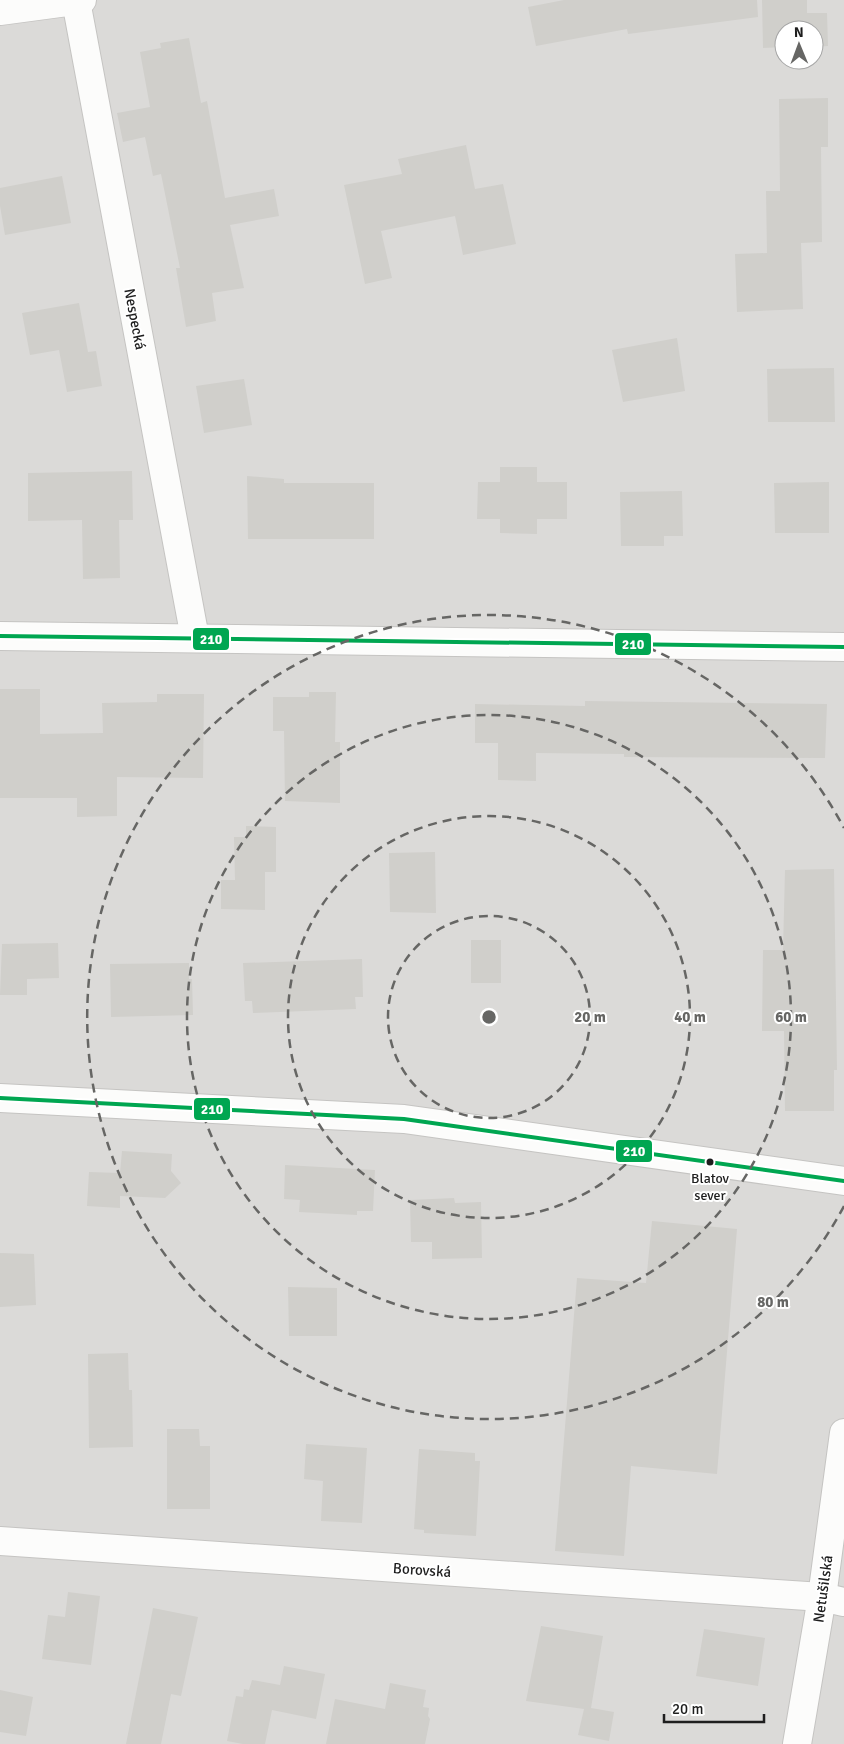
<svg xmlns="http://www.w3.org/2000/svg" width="844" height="1744" viewBox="0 0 844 1744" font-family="Signika,sans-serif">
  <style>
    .residential { fill: #dbdad8; fill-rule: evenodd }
    .building { fill: #d0cfcb }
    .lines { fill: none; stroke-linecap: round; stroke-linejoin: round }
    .street-casing { stroke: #c5c4c2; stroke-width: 30 }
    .street { stroke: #fcfcfb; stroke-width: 28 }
    .bus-1-casing { stroke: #fff; stroke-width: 8 }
    .bus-1 { stroke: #00a651; stroke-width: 4 }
    .ring { fill: none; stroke: #666664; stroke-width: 2.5; stroke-dasharray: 9 6 }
    .bus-dot { fill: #1e1e1e; stroke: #fff; stroke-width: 2 }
    .labels { text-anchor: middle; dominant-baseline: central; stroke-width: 4; stroke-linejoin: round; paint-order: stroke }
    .bus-label { font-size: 14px; fill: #1e1e1e; stroke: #fff }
    .street-label { font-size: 15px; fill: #1e1e1e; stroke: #fff }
    .centre { fill: #666664; stroke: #fff; stroke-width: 2.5 }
    .ring-label { font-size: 15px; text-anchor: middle; font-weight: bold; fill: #666664; stroke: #fff; stroke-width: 4; stroke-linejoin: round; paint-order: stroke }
    .line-badge { stroke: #fff; stroke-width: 2 }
    .badge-label { font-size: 14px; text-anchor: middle; font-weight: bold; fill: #fff }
  </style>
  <rect width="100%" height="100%" fill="#ecebe6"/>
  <path class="residential" d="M0,0h844v1744h-844zM784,30h30v30h-30z"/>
  <g class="building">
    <polygon points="564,0 757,0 758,17 628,34 627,29 536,46 528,7"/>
    <polygon points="762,0 807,0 807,13 827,13 828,46 814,47 814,30 784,30 784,47 763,48"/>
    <polygon points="189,38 201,103 207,101 225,198 274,189 279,216 230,225 244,288 212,293 216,321 186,327 176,268 180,268 161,174 153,176 145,137 123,142 117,113 150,107 140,52 161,48 160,43"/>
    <polygon points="828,98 828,147 821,147 822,242 801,243 803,309 737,312 735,254 767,253 766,191 780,191 779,99"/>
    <polygon points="466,145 475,189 503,184 516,244 463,255 455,216 381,231 392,278 365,284 344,185 402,174 398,159"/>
    <polygon points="62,176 71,223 5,235 0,206 0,188"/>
    <polygon points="79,303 88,352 96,351 102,386 67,392 59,350 30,355 22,313"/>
    <polygon points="677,338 685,391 623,402 612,350"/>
    <polygon points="834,368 835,422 768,422 767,369"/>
    <polygon points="244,379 252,425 204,433 196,386"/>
    <polygon points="500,467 537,467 537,482 567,482 567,519 537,519 537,534 500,533 500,519 477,519 478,482 500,482"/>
    <polygon points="132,471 133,520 119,520 120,578 83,579 82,520 28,521 28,473"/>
    <polygon points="247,476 284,479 284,483 374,483 374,539 248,539"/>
    <polygon points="829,482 829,533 775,533 774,483"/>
    <polygon points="682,491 683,536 664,536 664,546 621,546 620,492"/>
    <polygon points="0,689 40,689 40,734 103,733 102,703 157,702 157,694 204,694 203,778 117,777 117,816 77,817 77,798 0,798"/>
    <polygon points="309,692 336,692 335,742 340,742 340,803 285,801 284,731 273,731 273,697 309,697"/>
    <polygon points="585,701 827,704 825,758 624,757 624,754 536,753 536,781 498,780 498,743 475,743 475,704 585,706"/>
    <polygon points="246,826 276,827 276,872 265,872 265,910 221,909 221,880 235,880 234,837 246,837"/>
    <polygon points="435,852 436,913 390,912 389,853"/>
    <polygon points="834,869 837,1070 834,1070 834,1111 785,1111 784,1031 762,1031 763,950 783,950 785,870"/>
    <rect x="471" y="940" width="30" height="43"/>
    <polygon points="58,943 59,978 27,979 27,995 0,995 2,944"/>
    <polygon points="362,959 363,997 355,997 356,1009 253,1013 252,1001 245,1001 243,963"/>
    <polygon points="189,963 189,979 192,979 193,1015 111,1017 110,964"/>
    <polygon points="122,1151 172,1154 171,1171 181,1183 165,1198 120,1196 120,1208 87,1206 89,1172 120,1173"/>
    <polygon points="285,1165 375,1170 373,1211 357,1211 357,1215 299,1212 300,1200 284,1199"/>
    <polygon points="454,1198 455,1203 481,1202 482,1258 432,1259 432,1242 411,1242 410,1200"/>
    <polygon points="652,1221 737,1229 717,1474 631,1466 624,1556 555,1551 577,1278 646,1283"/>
    <polygon points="0,1253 34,1254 36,1305 0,1307"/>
    <polygon points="288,1287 337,1288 337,1336 289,1336"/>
    <polygon points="128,1353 129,1390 132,1390 133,1447 89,1448 88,1354"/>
    <polygon points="167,1429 199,1429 200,1446 210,1446 210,1509 167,1509"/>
    <polygon points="306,1444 367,1448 362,1523 321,1521 323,1481 304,1479"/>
    <polygon points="419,1449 475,1453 475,1461 480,1461 476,1536 424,1533 424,1530 414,1529"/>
    <polygon points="68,1592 100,1596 91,1665 42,1659 48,1615 65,1617"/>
    <polygon points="153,1608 198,1617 181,1696 171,1694 161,1744 126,1744"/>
    <polygon points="541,1626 603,1636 591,1708 614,1712 609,1741 578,1735 584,1709 526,1701"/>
    <polygon points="704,1629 765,1638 758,1686 696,1676"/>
    <polygon points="284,1666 325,1674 316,1719 272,1710 265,1744 243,1744 227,1741 236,1696 243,1697 244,1689 249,1690 252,1680 280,1685"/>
    <polygon points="390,1683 426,1690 423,1707 429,1708 428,1716 430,1719 425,1744 326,1744 335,1699 385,1709"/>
    <polygon points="0,1690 33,1697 26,1736 0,1732"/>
  </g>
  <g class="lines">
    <defs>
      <g id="street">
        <polyline points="76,1 195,638"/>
        <polyline points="0,11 82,0"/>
        <polyline points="0,636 844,647"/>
        <polyline points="0,1098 404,1119 844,1181"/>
        <polyline points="0,1541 822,1597 844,1602"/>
        <polyline points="797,1744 822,1597 844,1433"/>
      </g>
    </defs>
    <use href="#street" class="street-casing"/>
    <use href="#street" class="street"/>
    <defs>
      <g id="bus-1">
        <polyline points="0,636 844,647"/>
        <polyline points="0,1098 404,1119 844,1181"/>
      </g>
    </defs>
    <use href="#bus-1" class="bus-1-casing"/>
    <use href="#bus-1" class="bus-1"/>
  </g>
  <g class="ring">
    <circle cx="489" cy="1017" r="101"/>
    <circle cx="489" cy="1017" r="201"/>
    <circle cx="489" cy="1017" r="302"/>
    <path d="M844 1206A402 402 0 1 1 844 828"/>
  </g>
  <circle class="bus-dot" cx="710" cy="1162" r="4.5"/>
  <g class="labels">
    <g class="bus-label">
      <text x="710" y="1178">Blatov<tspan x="710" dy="17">sever</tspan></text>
    </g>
    <g class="street-label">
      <text transform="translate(135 319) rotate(79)">Nespecká</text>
      <text transform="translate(422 1570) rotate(4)">Borovská</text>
      <text transform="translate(823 1589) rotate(-82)">Netušilská</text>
    </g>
  </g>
  <circle cx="489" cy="1017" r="8" class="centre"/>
  <g class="ring-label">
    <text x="590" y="1022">20 m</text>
    <text x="690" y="1022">40 m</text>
    <text x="791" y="1022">60 m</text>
    <text x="773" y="1307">80 m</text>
  </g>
  <g class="line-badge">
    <rect x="192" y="627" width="38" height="24" rx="5" fill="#00a651"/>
    <rect x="614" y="632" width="38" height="24" rx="5" fill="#00a651"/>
    <rect x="193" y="1097" width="38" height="24" rx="5" fill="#00a651"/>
    <rect x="615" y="1139" width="38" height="24" rx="5" fill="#00a651"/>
  </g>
  <g class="badge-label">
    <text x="211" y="644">210</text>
    <text x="633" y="649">210</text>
    <text x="212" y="1114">210</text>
    <text x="634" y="1156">210</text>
  </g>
  <g transform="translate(799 45) rotate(359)"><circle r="24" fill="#ffffff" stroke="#a5a5a5"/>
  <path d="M0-4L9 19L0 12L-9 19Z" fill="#666664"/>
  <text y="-8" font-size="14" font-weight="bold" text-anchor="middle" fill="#1e1e1e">N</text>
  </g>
  <path d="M664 1714v8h100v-8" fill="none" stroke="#1e1e1e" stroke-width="2.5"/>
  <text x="672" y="1714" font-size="15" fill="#1e1e1e" stroke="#ffffff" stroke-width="4" paint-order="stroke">20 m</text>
</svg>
